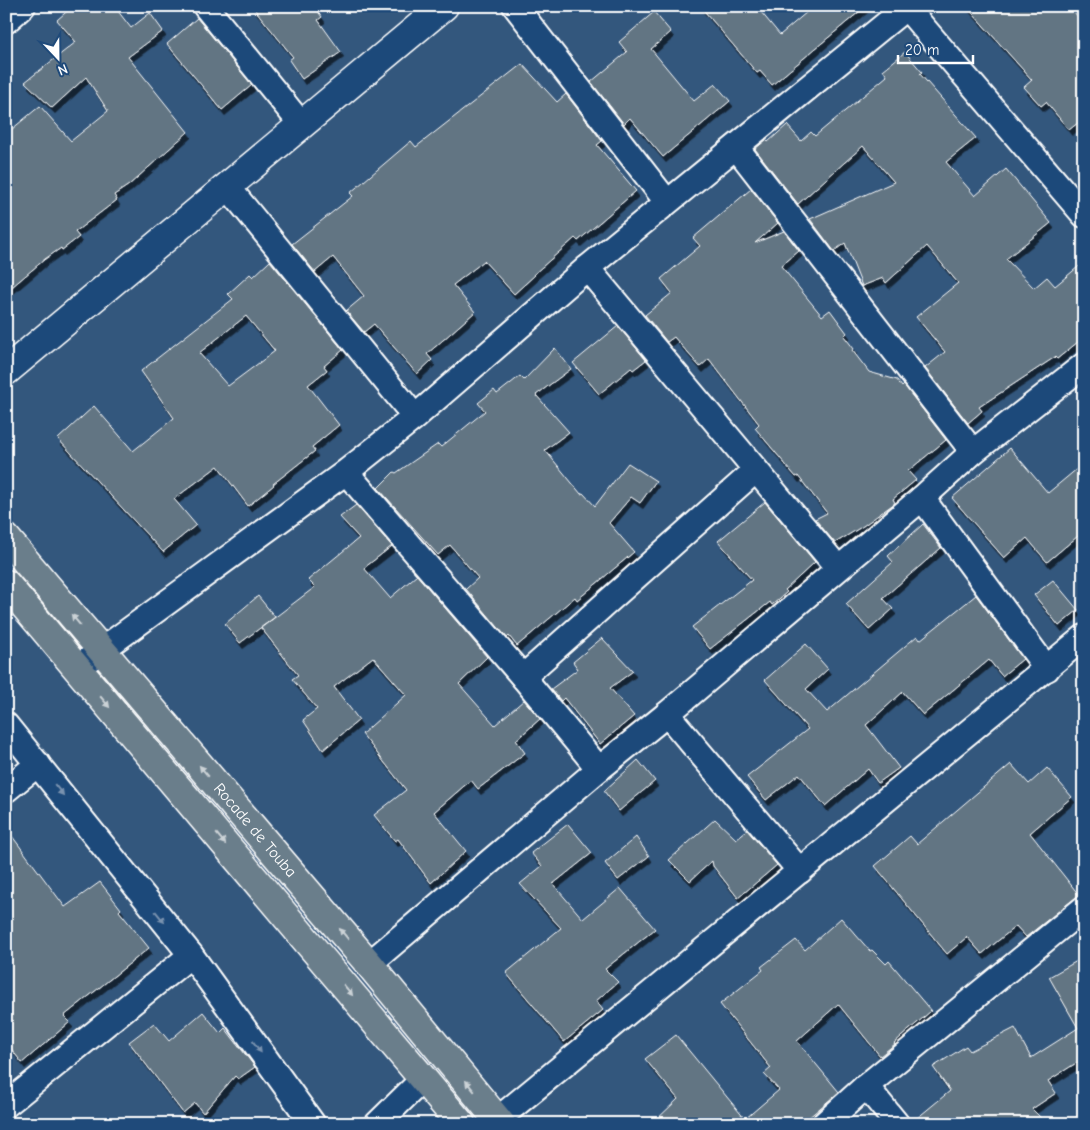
<svg xmlns="http://www.w3.org/2000/svg" width="1090" height="1130" viewBox="0 0 1090 1130" font-family="'Comic Neue',sans-serif">
  <style>
    .building { fill: #627583; stroke: #fff; fill-rule: evenodd; filter: url(#shadow) }
    .lines { fill: none; stroke-linecap: round; stroke-linejoin: round }
    .minor-casing { stroke: #fff; stroke-width: 28 }
    .tertiary-casing { stroke: #fff; stroke-width: 31 }
    .primary-casing { stroke: #fff; stroke-width: 31 }
    .minor { stroke: #1f4a7a; stroke-width: 24 }
    .tertiary { stroke: #1f4a7a; stroke-width: 28 }
    .primary { stroke: #6b7e8b; stroke-width: 28 }
    .oneway { fill: #cbd2d6 }
    .oneway2 { fill: #7992af }
    .labels { text-anchor: middle; dominant-baseline: central; stroke-width: 5; stroke-linejoin: round; paint-order: stroke }
    .street-label { font-size: 16px; fill: #fff; stroke: #1f4a7a }
  </style>
  <defs>
    <filter id="shadow"><feDropShadow dx="3" dy="5.5" stdDeviation="0" flood-color="#0009"/></filter>
  </defs>
  <rect width="100%" height="100%" fill="#33577d"/>
  <filter id="ink" filterUnits="userSpaceOnUse"><feTurbulence type="fractalNoise" baseFrequency=".02" numOctaves="2"/><feDisplacementMap in="SourceGraphic" scale="10" xChannelSelector="R" yChannelSelector="G"/><feConvolveMatrix kernelMatrix="1 2 1 2 8 2 1 2 1" color-interpolation-filters="sRGB"/></filter>
  <g filter="url(#ink)">
    <g class="building">
      <polygon points="73,6 114,6 131,28 150,13 163,31 128,57 188,132 129,185 114,195 117,200 75,232 79,237 62,250 61,248 45,259 6,292 6,134 40,106 71,141 108,111 86,77 52,108 25,82 76,42 57,20"/>
      <polygon points="252,6 314,6 322,17 318,20 341,52 302,79 289,60 293,57"/>
      <polygon points="700,6 756,6 780,35 814,6 866,6 772,85 760,71 757,73"/>
      <polygon points="966,6 1069,6 1084,24 1084,118 1069,130 1046,102 1041,106 1024,87 1032,80"/>
      <polygon points="654,12 671,32 651,49 694,101 715,84 730,101 663,157 630,118 624,124 591,82 627,52 619,42"/>
      <polygon points="197,18 252,85 222,110 167,44"/>
      <polygon points="905,52 922,72 920,74 976,138 946,162 975,196 1006,169 1051,223 1006,259 1034,288 1047,277 1055,286 1084,262 1084,337 1057,359 1055,357 979,407 982,411 968,423 925,368 945,352 916,317 958,283 927,246 886,283 883,278 862,286 845,243 834,251 810,219 894,182 863,146 798,204 755,149 766,140 768,142 787,125 801,141 811,132 815,136 887,76 883,70"/>
      <polygon points="522,64 557,102 566,94 602,141 597,145 636,191 578,241 575,238 534,274 535,275 514,294 484,261 453,285 475,312 427,354 432,360 417,374 374,324 364,332 346,311 364,296 333,257 315,272 292,244 353,196 350,193 411,141 416,147"/>
      <polygon points="751,189 778,223 755,243 784,231 799,251 781,266 822,316 830,310 847,333 844,336 854,349 852,350 869,372 897,380 902,387 904,385 946,440 908,471 916,480 893,499 895,503 863,526 835,543 815,519 827,513 798,476 796,477 755,428 759,424 709,359 700,367 674,337 667,342 645,315 672,293 661,279 700,246 693,238"/>
      <path d="M270,261l73,89 -19,16 3,4 -19,15 31,40 -27,22 3,4 -42,33 1,1 -26,21 -30,-40 -44,33 22,26 -33,27 -105,-113 36,-33 39,45 41,-33 -33,-47 92,-72 -5,-5 22,-20 3,3zM246,316l29,35 -47,35 -29,-33z"/>
      <polygon points="618,326 646,360 633,370 631,368 599,394 573,363"/>
      <polygon points="555,348 571,369 536,395 569,432 545,450 581,494 583,493 595,506 628,463 656,481 640,503 631,497 609,523 634,552 577,600 575,597 517,646 509,636 507,638 466,589 478,578 450,545 438,555 378,488 394,472 396,473 438,444 441,447 485,411 478,403 494,390 497,394 520,376 524,380"/>
      <polygon points="1010,448 1048,493 1084,463 1084,531 1047,562 1027,538 1004,558 952,498"/>
      <polygon points="765,502 815,562 785,590 787,592 772,605 770,602 710,649 692,627 752,580 718,541"/>
      <polygon points="356,505 392,546 364,568 390,598 417,575 487,657 459,684 495,725 524,700 540,719 516,740 525,753 478,789 471,780 434,812 466,851 431,883 398,839 395,841 374,815 406,790 362,734 406,695 373,657 334,687 359,720 323,750 303,720 317,709 292,679 298,675 261,628 315,587 308,580 359,538 340,517"/>
      <polygon points="923,524 941,548 883,598 893,609 869,630 846,604 893,562 888,556"/>
      <polygon points="1053,580 1078,610 1059,626 1034,595"/>
      <polygon points="976,595 1023,659 1002,676 989,660 923,715 903,692 866,725 899,768 878,783 868,769 825,806 799,774 766,800 747,777 808,729 765,680 806,644 828,669 806,689 827,712 917,636 920,640"/>
      <polygon points="258,596 275,617 240,643 225,624"/>
      <polygon points="602,638 633,671 610,688 634,716 600,744 564,698 561,701 551,689 578,669 573,662"/>
      <polygon points="638,760 655,781 619,811 604,791"/>
      <polygon points="1011,764 1029,784 1047,768 1072,797 1030,833 1079,895 1026,937 1016,926 982,954 967,937 947,954 875,866 910,836 917,844"/>
      <polygon points="715,819 736,839 747,830 777,865 738,898 713,866 712,861 690,881 669,860"/>
      <polygon points="568,824 592,853 553,884 583,919 620,888 655,929 605,969 618,982 596,1001 603,1010 564,1042 506,973 561,928 520,884 542,866 531,853"/>
      <polygon points="6,828 65,907 100,882 121,909 119,911 149,948 64,1016 70,1022 22,1063 6,1042"/>
      <polygon points="636,837 649,856 618,880 605,863"/>
      <polygon points="841,918 870,951 872,950 886,964 889,961 931,1011 894,1043 895,1044 880,1056 838,1004 797,1041 839,1092 801,1124 652,1124 678,1099 645,1059 676,1035 745,1119 779,1090 764,1074 771,1068 720,1004 763,970 761,967 796,940 805,950"/>
      <polygon points="1077,961 1084,973 1084,1058 1048,1081 1056,1093 1032,1109 1047,1124 910,1124 950,1091 933,1067 966,1046 970,1051 1015,1028 1031,1058 1078,1028 1049,977"/>
      <polygon points="203,1012 220,1033 225,1028 255,1067 238,1079 235,1076 203,1113 195,1103 183,1113 129,1042 154,1023 169,1041"/>
    </g>
    <g class="lines">
      <defs>
        <g id="minor">
          <polyline points="205,6 302,125"/>
          <polyline points="515,6 667,202"/>
          <polyline points="905,6 1084,215"/>
          <polyline points="6,21 23,6"/>
          <polyline points="736,147 973,452"/>
          <polyline points="228,187 415,417"/>
          <polyline points="587,268 838,568"/>
          <polyline points="346,472 523,677 599,769"/>
          <polyline points="922,498 1047,669"/>
          <polyline points="77,668 346,472 415,417 587,268 908,6"/>
          <polyline points="523,677 756,470"/>
          <polyline points="667,714 800,871"/>
          <polyline points="6,725 191,955 313,1124"/>
          <polyline points="6,790 38,764"/>
          <polyline points="369,964 599,769 667,714 922,498 973,452 1084,365"/>
          <polyline points="866,1086 897,1124"/>
          <polyline points="6,1105 191,955"/>
          <polyline points="377,1124 423,1079"/>
          <polyline points="492,1124 1084,637"/>
          <polyline points="824,1124 866,1086 1084,908"/>
        </g>
        <polyline id="tertiary" points="6,371 444,6"/>
        <g id="primary">
          <path id="s1" d="M6,538l363,426 132,160"/>
          <polyline points="6,584 461,1124"/>
        </g>
      </defs>
      <use href="#minor" class="minor-casing"/>
      <use href="#tertiary" class="tertiary-casing"/>
      <use href="#primary" class="primary-casing"/>
      <use href="#minor" class="minor"/>
      <use href="#tertiary" class="tertiary"/>
      <use href="#primary" class="primary"/>
    </g>
    <defs><path id="oneway-solid" d="M-6-.8H1V-3.2L6.5 0L1 3.2V.8H-6Z" transform="scale(1.25)"/></defs>
    <g class="oneway">
      <use href="#oneway-solid" transform="translate(76 620) rotate(-130)"/>
      <use href="#oneway-solid" transform="translate(105 702) rotate(50)"/>
      <use href="#oneway-solid" transform="translate(204 771) rotate(-130)"/>
      <use href="#oneway-solid" transform="translate(221 839) rotate(50)"/>
      <use href="#oneway-solid" transform="translate(344 934) rotate(-130)"/>
      <use href="#oneway-solid" transform="translate(348 990) rotate(50)"/>
      <use href="#oneway-solid" transform="translate(470 1086) rotate(-129)"/>
    </g>
    <g class="oneway2">
      <use href="#oneway-solid" transform="translate(59 790) rotate(51)"/>
      <use href="#oneway-solid" transform="translate(160 917) rotate(51)"/>
      <use href="#oneway-solid" transform="translate(257 1047) rotate(54)"/>
    </g>
  </g>
  <g class="labels">
    <g class="street-label">
      <text stroke="none"><textPath href="#s1" startOffset="384">Rocade de Touba</textPath></text>
    </g>
  </g>
  <rect width="1090" height="1130" fill="none" stroke="#1f4a7a" stroke-width="25"/>
  <rect x="12" y="12" width="1065" height="1105" fill="none" stroke="#fff" stroke-width="2" filter="url(#ink)"/>
  <g transform="translate(58 58) rotate(158)" stroke="#1f4a7a" stroke-width="4" paint-order="stroke">
  <path d="M0-4L9 19L0 12L-9 19Z" fill="#ffffff"/>
  <text y="-8" font-size="14" font-weight="bold" text-anchor="middle" fill="#ffffff">N</text>
  </g>
  <path d="M898 55v8h75v-8" fill="none" stroke="#ffffff" stroke-width="2.5"/>
  <text x="905" y="55" font-size="15" fill="#ffffff" stroke="#1f4a7a" stroke-width="4" paint-order="stroke">20 m</text>
</svg>
